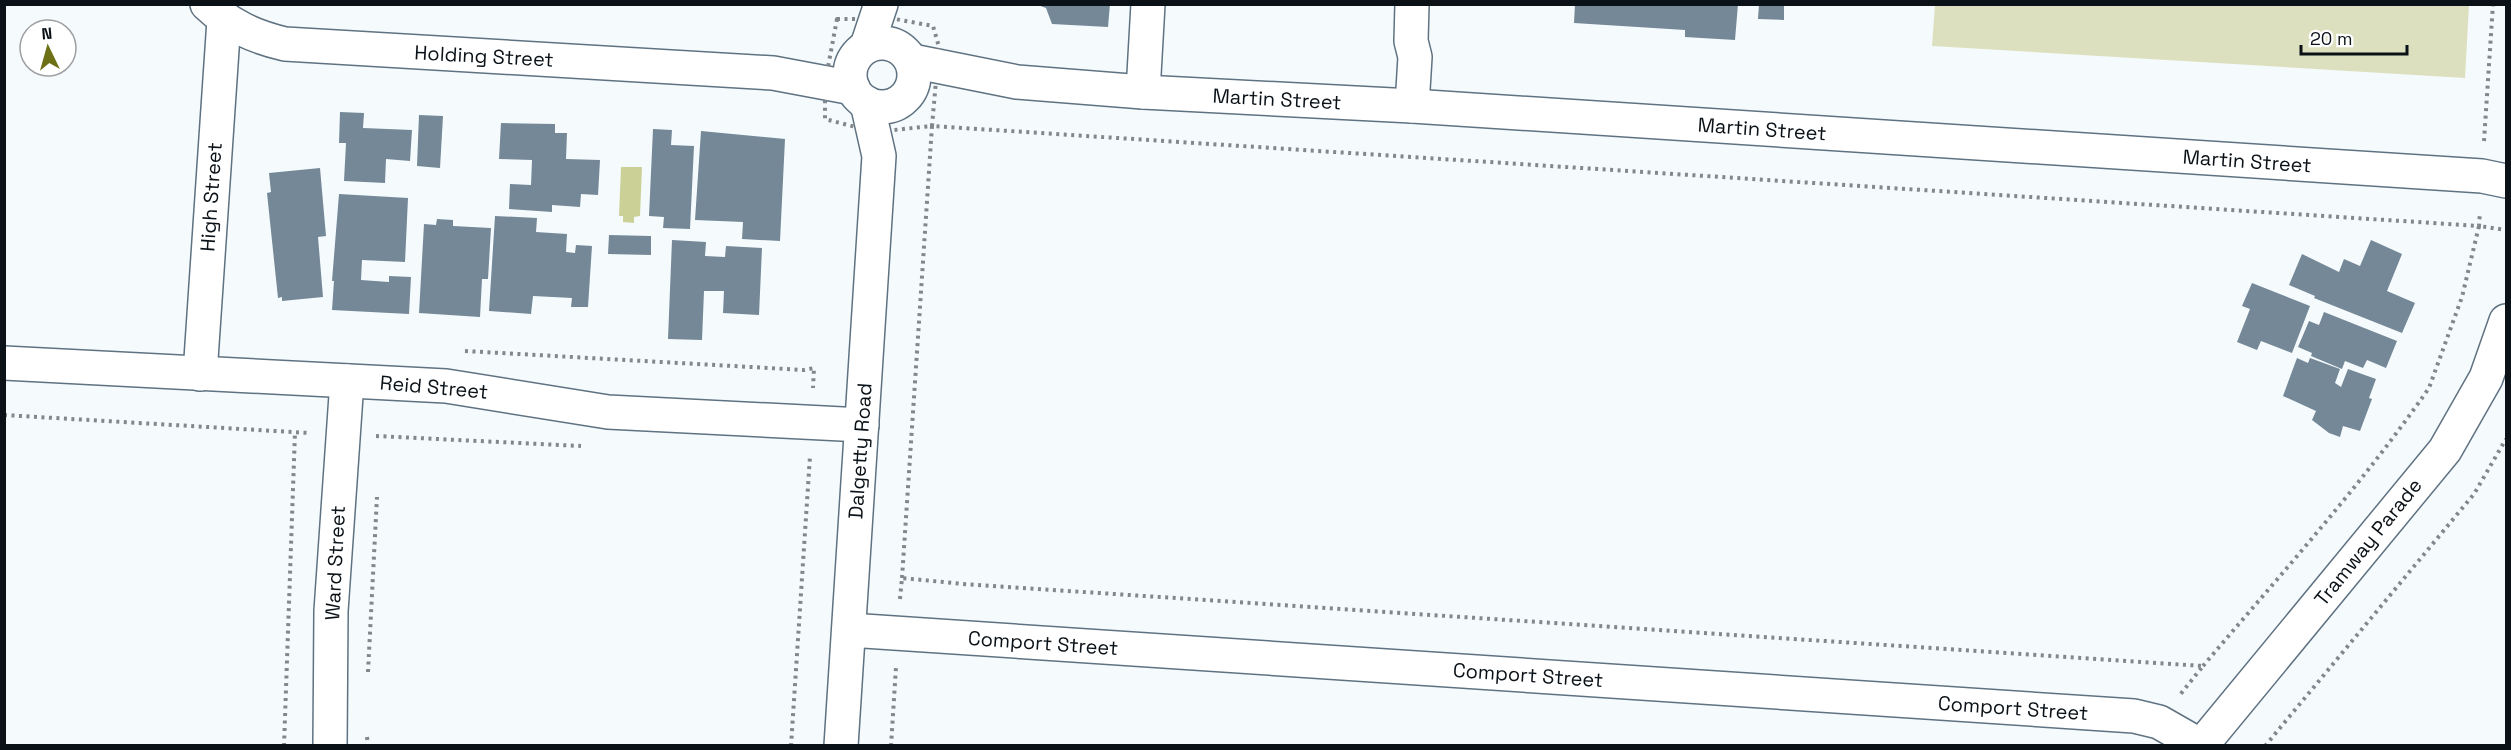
<svg xmlns="http://www.w3.org/2000/svg" width="2511" height="750" viewBox="0 0 2511 750" font-family="'Space Grotesk',sans-serif">
  <style>
    .green { fill: #dde0be }
    .water { fill: #cbd097 }
    .building { fill: #748897 }
    .lines { fill: none; stroke-linecap: round; stroke-linejoin: round }
    .minor-casing { stroke: #5f7281; stroke-width: 36 }
    .path { stroke: #81878c; stroke-width: 4; stroke-dasharray: 3 4.5; stroke-linecap: butt }
    .minor { stroke: #fff; stroke-width: 33 }
    .labels { text-anchor: middle; dominant-baseline: central; stroke-width: 4.5; stroke-linejoin: round; paint-order: stroke }
    .street-label { font-size: 20px; fill: #0a1117; stroke: #fff }
  </style>
  <rect width="100%" height="100%" fill="#f5fafd"/>
  <polygon class="green" points="1935,5 2469,5 2465,78 1932,46"/>
  <polygon class="water" points="621,167 642,167 640,216 634,217 634,223 623,222 623,216 619,216"/>
  <g class="building">
    <polygon points="1035,4 1110,4 1108,27 1052,24 1046,8"/>
    <polygon points="1575,4 1738,4 1735,40 1685,37 1685,30 1574,23"/>
    <polygon points="1759,4 1784,4 1784,20 1758,19"/>
    <polygon points="340,112 364,113 363,128 412,130 410,161 386,159 385,183 344,181 346,143 339,143"/>
    <polygon points="419,115 443,116 440,168 417,166"/>
    <polygon points="501,123 555,124 555,133 567,133 566,159 600,160 598,195 581,194 580,207 552,205 552,212 509,209 510,184 531,185 532,160 499,159"/>
    <polygon points="653,129 672,130 671,145 694,146 690,229 663,228 664,217 649,216"/>
    <polygon points="701,131 785,139 780,241 742,239 743,222 695,220"/>
    <polygon points="320,168 326,236 318,237 323,297 282,301 282,297 278,298 267,193 271,192 269,173"/>
    <polygon points="339,194 408,198 405,262 362,260 361,280 389,282 389,276 411,277 409,314 332,310 334,281 332,281"/>
    <polygon points="495,216 537,218 536,232 567,234 566,252 575,253 576,245 592,246 588,307 571,307 572,298 533,296 531,314 489,311"/>
    <polygon points="437,219 453,220 453,226 491,228 488,279 482,279 480,317 419,313 424,224 436,225"/>
    <polygon points="609,235 651,236 651,255 608,254"/>
    <polygon points="672,240 706,242 705,256 725,257 726,246 762,248 759,315 723,313 724,291 704,291 702,340 668,339"/>
    <polygon points="2371,240 2402,254 2387,291 2415,303 2402,333 2314,298 2315,296 2289,285 2302,254 2339,272 2344,259 2360,266"/>
    <polygon points="2252,283 2310,306 2292,353 2261,341 2257,350 2237,342 2250,309 2242,306"/>
    <polygon points="2324,312 2397,341 2386,368 2367,360 2363,368 2345,361 2342,369 2311,356 2312,353 2298,347 2309,321 2319,325"/>
    <polygon points="2297,358 2308,363 2310,358 2340,369 2335,383 2341,387 2348,369 2376,379 2369,398 2372,399 2360,431 2343,426 2340,437 2329,433 2312,420 2316,411 2283,396"/>
  </g>
  <g class="lines">
    <defs>
      <g id="minor">
        <path d="M207,4c23,22 48,33 78,40l488,29 80,15"/>
        <circle cx="882" cy="75" r="32"/>
        <polyline points="867,46 881,4"/>
        <polyline points="912,61 1017,82 1143,92 1412,106 2482,176 2506,181"/>
        <polyline points="1143,92 1148,4"/>
        <polyline points="1412,106 1415,57 1411,41 1412,4"/>
        <polyline points="4,363 446,386 608,412 862,425"/>
        <polyline points="200,374 224,20"/>
        <polyline points="849,630 2134,716 2159,722 2201,746"/>
        <polyline points="330,746 331,611 347,381"/>
        <polyline points="841,746 879,156 867,103"/>
        <polyline points="2201,746 2445,450 2486,378 2506,321"/>
      </g>
    </defs>
    <use href="#minor" class="minor-casing"/>
    <g class="path">
      <polygon points="837,19 895,19 933,26 939,47 932,126 875,132 825,119 825,83"/>
      <polyline points="2484,141 2493,4"/>
      <polyline points="465,351 804,370 814,368 813,388"/>
      <polyline points="4,415 309,433"/>
      <polyline points="376,436 581,446"/>
      <polyline points="902,578 932,126 2479,226 2480,212"/>
      <polyline points="900,599 902,578 963,584 2203,666 2179,696"/>
      <path d="M2203,666c77,-91 158,-180 226,-278l33,-91 17,-71 27,4"/>
      <polyline points="368,672 377,497"/>
      <polyline points="367,737 368,746"/>
      <polyline points="284,746 295,432"/>
      <polyline points="791,746 810,456"/>
      <polyline points="891,746 896,667"/>
      <polyline points="2265,746 2474,494 2506,439"/>
    </g>
    <use href="#minor" class="minor"/>
  </g>
  <g class="labels">
    <g class="street-label">
      <text transform="translate(484 56) rotate(3)">Holding Street</text>
      <text transform="translate(1277 99) rotate(3)">Martin Street</text>
      <text transform="translate(1762 129) rotate(4)">Martin Street</text>
      <text transform="translate(2247 161) rotate(4)">Martin Street</text>
      <text transform="translate(211 197) rotate(-86)">High Street</text>
      <text transform="translate(434 387) rotate(5)">Reid Street</text>
      <text transform="translate(860 451) rotate(-86)">Dalgetty Road</text>
      <text transform="translate(2368 542) rotate(-51)">Tramway Parade</text>
      <text transform="translate(335 563) rotate(-87)">Ward Street</text>
      <text transform="translate(1043 643) rotate(4)">Comport Street</text>
      <text transform="translate(1528 675) rotate(4)">Comport Street</text>
      <text transform="translate(2013 708) rotate(4)">Comport Street</text>
    </g>
  </g>
  <rect width="2511" height="750" fill="none" stroke="#0a1117" stroke-width="12"/>
  <g transform="translate(48 48) rotate(355)"><circle r="28" fill="#ffffff" stroke="#9da0a2" stroke-width="1.5"/>
  <path d="M0-4.5L10 22L0 15L-10 22Z" fill="#6d7014"/>
  <text y="-9" font-size="16" font-weight="bold" text-anchor="middle" fill="#0a1117">N</text>
  </g>
  <path d="M2301 45v9h106v-9" fill="none" stroke="#0a1117" stroke-width="3"/>
  <text x="2310" y="45" font-size="18" fill="#0a1117" stroke="#ffffff" stroke-width="4.5" paint-order="stroke">20 m</text>
</svg>
